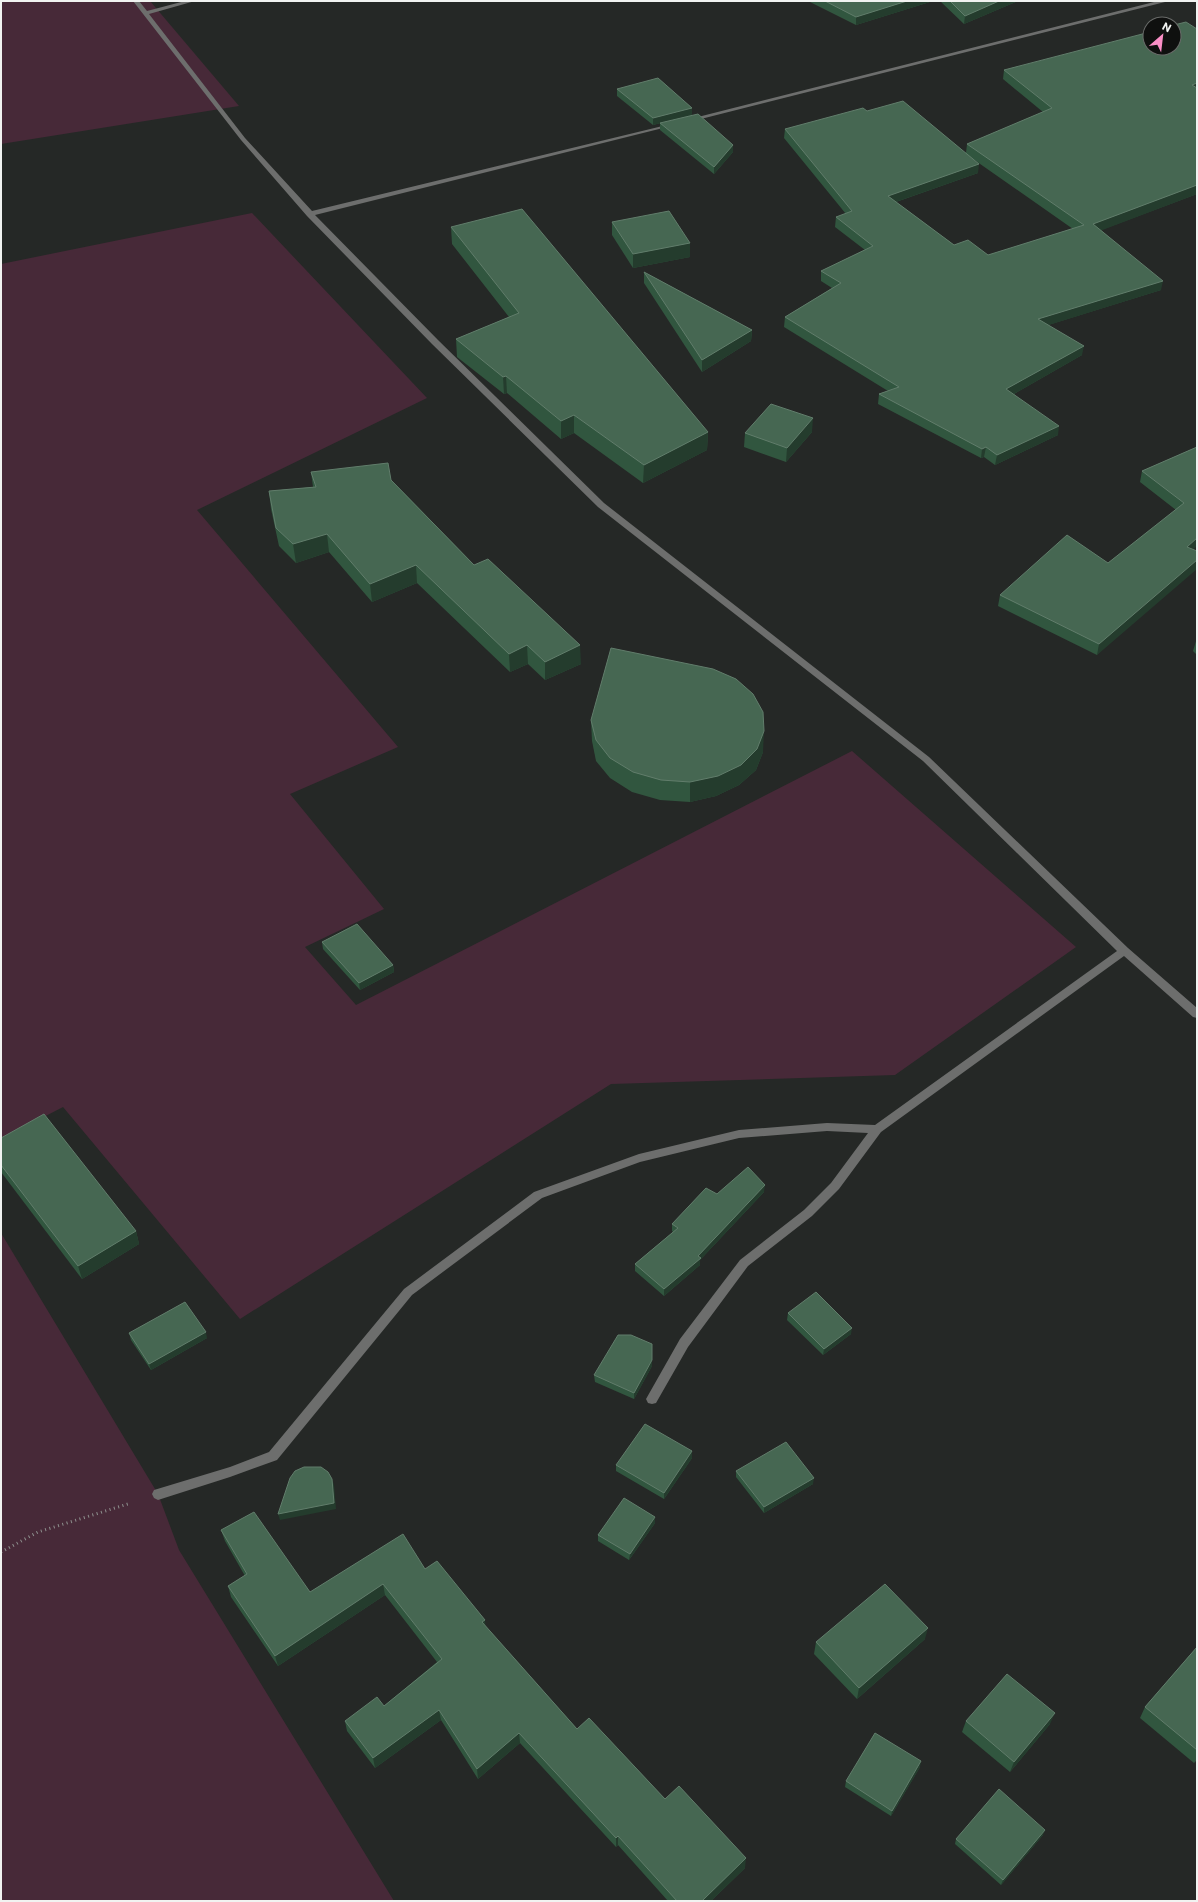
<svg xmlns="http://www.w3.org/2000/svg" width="1198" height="1902" viewBox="0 0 1198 1902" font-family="Commissioner,sans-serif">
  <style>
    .green { fill: #472938 }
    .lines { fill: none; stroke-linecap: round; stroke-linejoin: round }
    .path { stroke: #8e908e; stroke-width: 3; stroke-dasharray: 1 3.5; stroke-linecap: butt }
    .minor { fill: #6d6e6d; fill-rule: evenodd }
    .wall { fill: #31563f; fill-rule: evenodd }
    .shaded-wall { fill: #243c2d }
    .building { fill: #466752; stroke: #617d6b }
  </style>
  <rect width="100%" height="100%" fill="#252826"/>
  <g class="green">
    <polygon points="1,1 150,1 239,106 1,144"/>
    <polygon points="252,213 427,398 197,510 398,747 290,794 384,909 305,947 356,1005 852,751 1076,947 895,1075 611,1084 240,1319 63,1107 1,1139 1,264"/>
    <polygon points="1,1233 158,1494 179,1550 394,1901 1,1901"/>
  </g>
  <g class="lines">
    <polyline class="path" points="1,1552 38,1532 131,1503"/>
    <g class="minor">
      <polygon points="133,1 139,1 147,11 185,1 195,1 149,14 245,138 312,211 675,123 675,125 315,215 438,340 604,503 929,757 1128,948 1197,1008 1197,1018 1193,1017 1124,956 881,1132 839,1189 812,1216 748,1266 688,1347 656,1403 652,1404 648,1403 646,1399 680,1339 740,1260 804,1210 831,1183 868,1133 827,1131 739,1138 640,1162 542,1198 412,1295 277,1460 230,1477 158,1500 154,1498 152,1494 154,1490 230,1467 269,1452 404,1289 534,1192 639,1154 739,1130 827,1123 875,1125 1117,951 923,761 598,507 432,344 307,216 241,140"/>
      <polygon points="1158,1 1169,1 689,122 686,120"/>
    </g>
  </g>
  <g class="wall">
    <polygon points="808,1 933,1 856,25"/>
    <polygon points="940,1 1018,1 964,24"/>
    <path d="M1004,70l193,124 -96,36 60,60 -113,35 34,30 -68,39 44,41 -63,30 -11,-8 -3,1 -103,-54 1,-10 9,-3 -104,-64 1,-10 47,-29 -11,-7v-10l44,-21 -30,-23 1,-10 10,-3 -62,-76 1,-9 82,-18 99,42 1,-9 76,-32 -40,-33zM973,159l100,70 -85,26 -34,-10 -58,-43 82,-29z"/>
    <polygon points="617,89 692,108 692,115 653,125 617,96"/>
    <polygon points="660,123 733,145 733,152 714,174 660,130"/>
    <polygon points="612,222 690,243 690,257 633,268 612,235"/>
    <polygon points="451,227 708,432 707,450 643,483 574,433 561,439 507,393 504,394 457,357 456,339 509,317 452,244"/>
    <polygon points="644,272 752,330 751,341 702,372 644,283"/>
    <polygon points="812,432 786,462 744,447 745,433"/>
    <polygon points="1197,447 1193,549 1097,655 998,606 1000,595 1108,563 1176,510 1140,482 1142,471"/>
    <polygon points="311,472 391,480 474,565 581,664 545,680 528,664 510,672 417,583 372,602 329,552 296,563 279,546 271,509 269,491 313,487"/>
    <polygon points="1197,638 1197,655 1193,651"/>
    <polygon points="591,720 763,752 756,770 739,785 716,796 690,802 660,800 632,792 610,778 596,761 592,741"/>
    <polygon points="322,942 393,965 394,972 360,990 323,949"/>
    <polygon points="1,1138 136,1231 139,1244 82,1279 1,1172"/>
    <polygon points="764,1192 700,1260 700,1265 664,1296 635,1271 635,1264 673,1232 672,1231 672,1224 717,1194"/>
    <polygon points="788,1313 851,1334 823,1355 787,1320"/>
    <polygon points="129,1333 207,1338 151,1370 131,1340"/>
    <polygon points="652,1366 634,1399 595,1382 594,1375"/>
    <polygon points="692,1458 664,1499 616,1471 616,1465"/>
    <polygon points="736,1471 813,1484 764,1513 736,1477"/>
    <polygon points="655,1523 629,1560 598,1541 598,1535"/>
    <polygon points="221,1530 310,1592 425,1569 485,1620 485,1626 577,1729 665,1799 745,1868 711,1901 668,1901 618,1845 616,1847 520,1743 478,1779 441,1720 375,1768 347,1731 345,1721 384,1706 437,1662 385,1595 278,1666 231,1597 228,1586 245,1576 225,1541"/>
    <polygon points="925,1639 857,1699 814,1654 816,1642"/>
    <polygon points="1197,1647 1197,1760 1194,1763 1140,1718 1145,1707"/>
    <polygon points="966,1721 1050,1724 1010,1772 962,1732"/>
    <polygon points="920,1767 891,1816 845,1787 846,1781"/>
    <polygon points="1043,1835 1001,1885 955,1844 956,1839"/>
  </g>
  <g class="shaded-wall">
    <polygon points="907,1 933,1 856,25 856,17"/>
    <polygon points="999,1 1018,1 964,24 965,16"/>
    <polygon points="1197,83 1197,92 1192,85"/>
    <polygon points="692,108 692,115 653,125 653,118"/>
    <polygon points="733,145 733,152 714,174 714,167"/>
    <polygon points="979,164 978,173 887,205 888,196"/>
    <polygon points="1197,185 1197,194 1092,234 1093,224"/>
    <polygon points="690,243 690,257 633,268 633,254"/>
    <polygon points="1163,281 1161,290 1036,329 1038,319"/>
    <polygon points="752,330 751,341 702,372 702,360"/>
    <polygon points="1084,346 1082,355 1005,399 1006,389"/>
    <polygon points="506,376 507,393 504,394 503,377"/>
    <polygon points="574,415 574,433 561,439 561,421"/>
    <polygon points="813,418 812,432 786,462 787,448"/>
    <polygon points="1059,426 1058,435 995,465 997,455"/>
    <polygon points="708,432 707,450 643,483 644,465"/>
    <polygon points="986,447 984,457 981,458 982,449"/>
    <polygon points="327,534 329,552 296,563 293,544"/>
    <polygon points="1197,538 1197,546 1184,558 1187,547"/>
    <polygon points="1197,560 1197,569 1097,655 1099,644"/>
    <polygon points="416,565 417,583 372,602 370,584"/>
    <polygon points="527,645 528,664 510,672 509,654"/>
    <polygon points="580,645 581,664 545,680 545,662"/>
    <polygon points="764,731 763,752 756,770 739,785 716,796 690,802 690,782"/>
    <polygon points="393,965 394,972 360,990 359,983"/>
    <polygon points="765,1185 764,1192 700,1260 700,1265 664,1296 664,1289 698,1256"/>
    <polygon points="136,1231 139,1244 82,1279 78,1266"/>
    <polygon points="852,1328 851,1334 823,1355 824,1349"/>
    <polygon points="206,1332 207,1338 151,1370 149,1364"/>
    <polygon points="652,1360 652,1366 634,1399 634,1393"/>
    <polygon points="692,1451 692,1458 664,1499 664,1493"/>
    <polygon points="814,1478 813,1484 764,1513 764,1507"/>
    <polygon points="332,1479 334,1485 336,1509 280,1520 278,1514"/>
    <polygon points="655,1517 655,1523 629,1560 630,1554"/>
    <polygon points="383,1584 385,1595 278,1666 275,1656"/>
    <polygon points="485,1620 486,1631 482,1622"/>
    <polygon points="928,1628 925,1639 857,1699 859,1688"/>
    <polygon points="439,1710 441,1720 375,1768 373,1758"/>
    <polygon points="1055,1713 1050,1724 1010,1772 1014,1762"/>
    <polygon points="519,1733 520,1743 478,1779 477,1769"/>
    <polygon points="921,1761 920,1767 891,1816 892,1811"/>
    <polygon points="1045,1830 1043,1835 1001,1885 1003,1880"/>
    <polygon points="618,1836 618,1845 616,1847 616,1838"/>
    <polygon points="746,1858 745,1868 711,1901 702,1901"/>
  </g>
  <g class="building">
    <polygon points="825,1 907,1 856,17"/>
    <polygon points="950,1 999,1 965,16"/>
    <polygon points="1186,22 1197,29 1197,83 1192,85 1197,88 1197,185 1093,224 1163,281 1038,319 1084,346 1006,389 1059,426 997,455 986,447 982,449 879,394 899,387 785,317 841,283 821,271 873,246 836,217 852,211 785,129 863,108 867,111 903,101 979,164 888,196 954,245 968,240 988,255 1084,225 967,144 1052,108 1004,70 1150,32 1150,48 1174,48 1174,25"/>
    <polygon points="658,78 692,108 653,118 617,89"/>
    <polygon points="698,114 733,145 714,167 660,123"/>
    <polygon points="522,209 708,432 644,465 574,415 561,421 506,376 503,377 456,339 519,313 451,227"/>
    <polygon points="669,211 690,243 633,254 612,222"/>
    <polygon points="644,272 752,330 702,360"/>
    <polygon points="771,404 813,418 787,448 745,433"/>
    <polygon points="1197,447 1197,538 1187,547 1197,551 1197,560 1099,644 1000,595 1067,535 1108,563 1184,503 1142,471"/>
    <polygon points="388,463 391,480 474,565 488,559 580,645 545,662 527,645 509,654 416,565 370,584 327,534 293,544 276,528 269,491 316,487 311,472"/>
    <polygon points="611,648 713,669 736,679 753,694 763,712 764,731 757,749 741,765 718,776 690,782 661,780 633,772 610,758 596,740 591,720"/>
    <polygon points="357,924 393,965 359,983 322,942"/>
    <polygon points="44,1114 136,1231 78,1266 1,1165 1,1138"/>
    <polygon points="748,1167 765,1185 698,1256 701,1258 664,1289 635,1264 678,1228 672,1224 706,1188 717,1194"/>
    <polygon points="816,1292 852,1328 824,1349 788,1313"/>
    <polygon points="185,1302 206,1332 149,1364 129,1333"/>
    <polygon points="618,1335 631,1335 652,1344 652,1360 634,1393 594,1375"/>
    <polygon points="645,1424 692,1451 664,1493 616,1465"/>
    <polygon points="786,1442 814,1478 764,1507 736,1471"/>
    <polygon points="304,1467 321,1467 328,1472 332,1479 334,1503 278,1514 290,1478 295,1471"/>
    <polygon points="624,1498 655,1517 630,1554 598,1535"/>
    <polygon points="254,1512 310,1592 403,1534 425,1569 437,1561 485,1620 482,1622 577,1729 589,1718 665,1799 679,1786 746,1858 703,1900 702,1901 677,1901 618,1836 616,1838 519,1733 477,1769 439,1710 373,1758 345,1721 377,1697 384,1706 442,1659 383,1584 275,1656 228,1586 247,1574 221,1530"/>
    <polygon points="885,1584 928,1628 859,1688 816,1642"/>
    <polygon points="1197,1647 1197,1750 1145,1707"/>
    <polygon points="1007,1674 1055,1713 1014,1762 966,1721"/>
    <polygon points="875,1733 921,1761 892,1811 846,1781"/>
    <polygon points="999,1789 1045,1830 1003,1880 956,1839"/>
  </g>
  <rect width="1198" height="1902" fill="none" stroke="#f1f3f1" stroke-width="4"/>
  <g transform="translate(1162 36) rotate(28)"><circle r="19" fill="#0f100f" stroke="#696b69"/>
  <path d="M0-3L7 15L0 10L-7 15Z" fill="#fb8fc6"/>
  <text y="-6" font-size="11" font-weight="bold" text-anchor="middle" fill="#f1f3f1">N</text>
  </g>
</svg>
